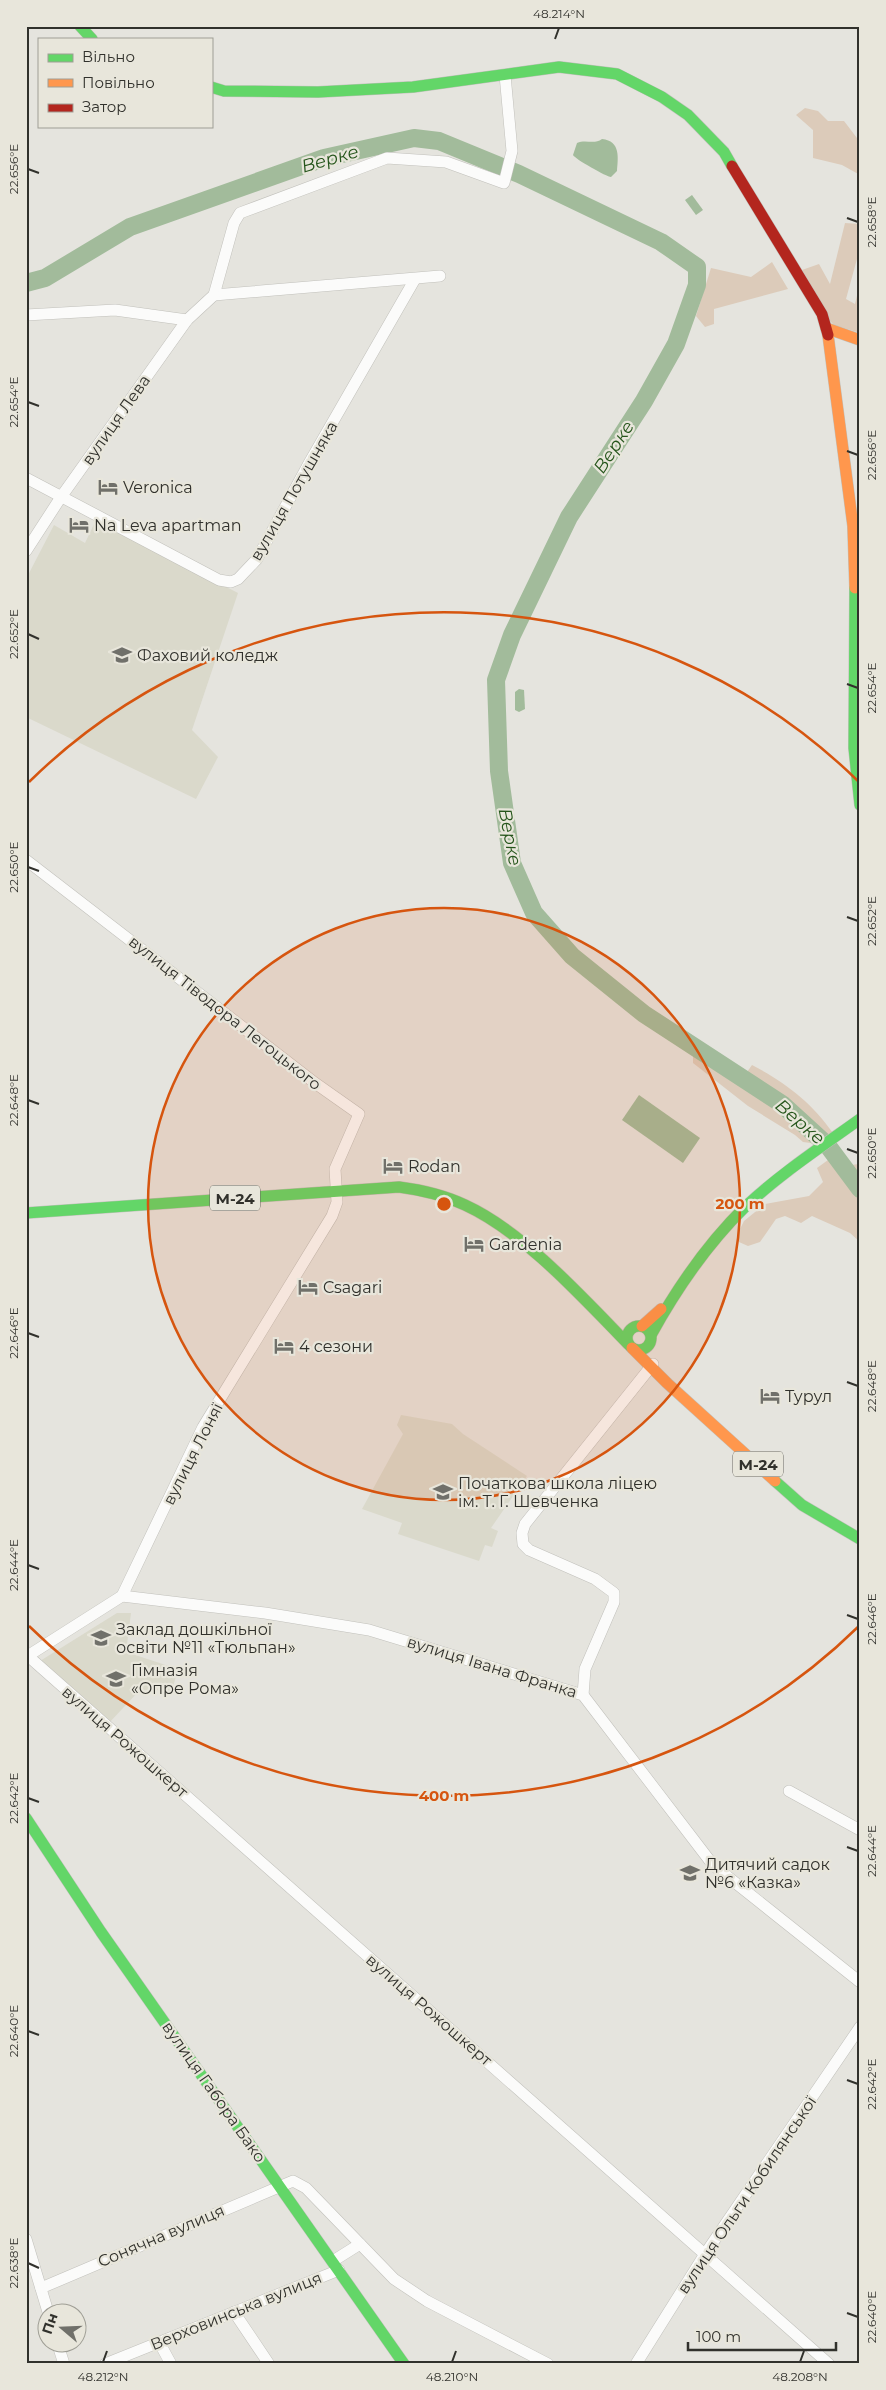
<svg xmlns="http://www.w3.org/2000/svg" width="886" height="2390" viewBox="0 0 886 2390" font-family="Montserrat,sans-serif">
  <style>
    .built { fill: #dad9cb }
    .green { fill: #dccbba }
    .water { fill: #a2bb9b }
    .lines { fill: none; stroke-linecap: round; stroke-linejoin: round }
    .river { stroke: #a2bb9b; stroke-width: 18 }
    .street-casing { stroke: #c1c0bb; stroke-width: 12 }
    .fast-casing { stroke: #c1c0bb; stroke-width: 12 }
    .slow-casing { stroke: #c1c0bb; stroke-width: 12 }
    .jam-casing { stroke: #c1c0bb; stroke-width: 12 }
    .street { stroke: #fbfbfa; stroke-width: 11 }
    .fast { stroke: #63d668; stroke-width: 11 }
    .slow { stroke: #ff974d; stroke-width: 11 }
    .jam { stroke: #b3261e; stroke-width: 11 }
    .ticks { fill: none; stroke: #31312c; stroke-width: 2 }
    .ring { fill: none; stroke: #d6550f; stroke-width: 2.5 }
    .labels { text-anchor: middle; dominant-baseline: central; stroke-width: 4.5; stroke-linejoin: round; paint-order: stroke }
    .shield { fill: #e8e6db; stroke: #686760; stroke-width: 1 }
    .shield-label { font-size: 15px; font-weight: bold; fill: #31312c }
    .street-label { font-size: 16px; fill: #31312c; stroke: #e8e6db }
    .poi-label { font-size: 16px; fill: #31312c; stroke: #e8e6db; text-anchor: start }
    .water-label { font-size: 18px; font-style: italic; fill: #25551b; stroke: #e8e6db }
    .centre { fill: #d6550f; stroke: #e8e6db; stroke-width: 2.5 }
    .ring-label { font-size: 15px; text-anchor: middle; font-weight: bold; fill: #d6550f; stroke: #e8e6db; stroke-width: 4.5; stroke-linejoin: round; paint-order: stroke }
    .neatline { fill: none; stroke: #31312c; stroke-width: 2 }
    .ticks-label { font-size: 12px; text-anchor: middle; fill: #31312c }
  </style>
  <rect width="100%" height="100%" fill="#e5e4de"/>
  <g class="built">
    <polygon points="96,520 238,593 192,730 218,757 196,799 26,717 26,579 54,525 85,543"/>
    <polygon points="401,1415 452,1424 463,1434 527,1476 491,1528 498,1531 492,1547 485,1545 479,1561 398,1534 402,1523 362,1509 403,1434 397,1425"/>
    <polygon points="117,1613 131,1613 126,1652 178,1669 173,1687 166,1697 156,1689 139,1691 108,1724 40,1661"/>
  </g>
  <g class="green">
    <polygon points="805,108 818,111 828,121 844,121 860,142 860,175 842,165 813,158 813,130 796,115"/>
    <polygon points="845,223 860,224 860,248 846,299 855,304 860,283 860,333 834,325 829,320 802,270 819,264 830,284"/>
    <polygon points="772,262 788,289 714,309 714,324 705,327 696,316 711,268 751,277"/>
    <path d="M693,1056l47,26 12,-17c34,18 59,37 81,68l-15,11 -15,-2 -8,-7 -47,-29 -55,-43z"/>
    <polygon points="828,1160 840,1167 858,1164 860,1167 860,1242 850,1233 812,1216 801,1223 785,1216 776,1219 760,1242 748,1246 739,1242 737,1235 744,1221 765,1204 809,1196 823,1182 817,1168"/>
  </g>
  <g class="water">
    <path d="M602,139c19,2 16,19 15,32l-6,6c-4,0 -36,-18 -38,-22l4,-12c9,-4 17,2 25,-4z"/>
    <polygon points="692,195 703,210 696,215 685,200"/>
    <polygon points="519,689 524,690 525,709 519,712 515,710 515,692"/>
    <polygon points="639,1095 700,1138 683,1163 622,1120"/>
  </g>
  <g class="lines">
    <polyline class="river" points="26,283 45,278 130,227 324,158 414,138 439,141 519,174 661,242 697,267 697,285 676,344 644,401 569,517 512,635 496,680 499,771 512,863 534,913 572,956 644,1014 782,1104 828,1146 860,1189"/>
    <defs>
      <g id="street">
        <polyline points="440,276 214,295 234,223 240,213 387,158 446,162 504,183 512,151 505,75"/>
        <polyline points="26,315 115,310 187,320"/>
        <polyline points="26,478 219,580 231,582 238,579 257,559 308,465 415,279"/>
        <polyline points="26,551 61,497 187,320 214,295"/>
        <polyline points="26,860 315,1083 359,1114 335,1169 337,1202 332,1216 203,1427 122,1596 26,1657"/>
        <polyline points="122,1596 265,1613 369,1630 583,1695 713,1865 860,1982"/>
        <polyline points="28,1656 829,2364"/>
        <polyline points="583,1695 585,1669 614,1602 614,1593 595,1579 529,1550 523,1544 522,1533 525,1524 653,1364"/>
        <polyline points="789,1791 860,1830"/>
        <polyline points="26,2239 48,2312"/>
        <polyline points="333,2261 360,2244"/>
        <polyline points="41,2288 293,2181 306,2188 394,2279 427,2301 548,2364"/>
        <polyline points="234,2312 269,2364"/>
        <polyline points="57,2342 64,2364"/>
        <polyline points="159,2342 171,2364"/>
        <polyline points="105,2364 339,2270"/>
        <polyline points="636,2364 705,2254 860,2027"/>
      </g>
      <g id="fast">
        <polyline points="80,26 92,39"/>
        <polyline points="211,87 224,91 318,92 413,87 559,67 617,74 662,97 688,115 724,152 732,166"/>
        <polyline points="855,588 854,748 860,805"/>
        <path d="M26,1213l373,-26c23,3 45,8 66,18 59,27 118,93 163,139"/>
        <circle cx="639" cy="1338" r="12"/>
        <path d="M651,1335c26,-47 56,-91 94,-128 35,-33 76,-60 115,-88"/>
        <polyline points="775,1481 802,1505 860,1539"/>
        <polyline points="26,1818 101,1932 404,2364"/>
      </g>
      <g id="slow">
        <polyline points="826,328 860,340"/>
        <polyline points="828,335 853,526 855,588"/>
        <polyline points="642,1326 661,1309"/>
        <polyline points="632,1348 667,1383 775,1481"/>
      </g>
      <polyline id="jam" points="732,166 822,314 828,335"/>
    </defs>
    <use href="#street" class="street-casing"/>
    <use href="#fast" class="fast-casing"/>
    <use href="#slow" class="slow-casing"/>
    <use href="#jam" class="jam-casing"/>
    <use href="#street" class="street"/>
    <use href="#fast" class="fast"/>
    <use href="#slow" class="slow"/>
    <use href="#jam" class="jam"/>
  </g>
  <path class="ticks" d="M555,39l4,-11M28,169l11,4M847,218l11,4M28,402l11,4M847,451l11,4M28,634l11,5M847,684l11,4M28,867l11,4M847,917l11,4M28,1100l11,4M847,1149l11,4M28,1333l11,4M847,1382l11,4M28,1565l11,4M847,1615l11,4M28,1798l11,4M847,1847l11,4M28,2031l11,4M847,2080l11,4M28,2263l11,5M847,2313l11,4M103,2362l4,-11M452,2362l4,-11M800,2362l4,-11"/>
  <circle cx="444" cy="1204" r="296" fill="#d6550f" fill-opacity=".12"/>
  <g class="ring">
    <circle cx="444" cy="1204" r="296"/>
    <path d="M859 1626A592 592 0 0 1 29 1626M29 782A592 592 0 0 1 859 782"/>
  </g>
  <defs>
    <symbol id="hotel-bare" viewBox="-9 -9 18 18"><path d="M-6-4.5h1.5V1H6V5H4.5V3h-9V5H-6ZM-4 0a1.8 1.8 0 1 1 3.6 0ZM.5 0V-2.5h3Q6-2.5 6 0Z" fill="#70706a" stroke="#e8e6db" stroke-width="2.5" paint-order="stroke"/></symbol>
    <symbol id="university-bare" viewBox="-9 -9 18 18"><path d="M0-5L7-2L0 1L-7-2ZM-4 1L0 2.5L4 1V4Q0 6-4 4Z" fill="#70706a" stroke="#e8e6db" stroke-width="2.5" paint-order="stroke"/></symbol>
    <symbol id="school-bare" viewBox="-9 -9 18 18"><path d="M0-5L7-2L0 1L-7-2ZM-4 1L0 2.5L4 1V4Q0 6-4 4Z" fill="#70706a" stroke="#e8e6db" stroke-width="2.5" paint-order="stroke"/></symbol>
  </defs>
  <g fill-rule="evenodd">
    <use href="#hotel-bare" x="94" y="473" width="28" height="28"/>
    <use href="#hotel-bare" x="65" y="511" width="28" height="28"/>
    <use href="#university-bare" x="108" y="641" width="28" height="28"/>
    <use href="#hotel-bare" x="379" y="1152" width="28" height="28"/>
    <use href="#hotel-bare" x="460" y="1230" width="28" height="28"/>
    <use href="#hotel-bare" x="294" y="1273" width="28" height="28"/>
    <use href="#hotel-bare" x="270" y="1332" width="28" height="28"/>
    <use href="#hotel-bare" x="756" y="1382" width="28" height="28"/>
    <use href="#school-bare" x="429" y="1478" width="28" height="28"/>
    <use href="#school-bare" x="87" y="1624" width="28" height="28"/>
    <use href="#school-bare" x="102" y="1665" width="28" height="28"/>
    <use href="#school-bare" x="676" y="1859" width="28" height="28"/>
  </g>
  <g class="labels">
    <g class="shield">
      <rect x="210" y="1185.5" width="50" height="25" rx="4"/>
      <rect x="733" y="1451.5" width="50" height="25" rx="4"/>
    </g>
    <g class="shield-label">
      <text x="235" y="1198">М-24</text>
      <text x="758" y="1464">М-24</text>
    </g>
    <g class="street-label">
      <text transform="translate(116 420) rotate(-55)">вулиця Лева</text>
      <text transform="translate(294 491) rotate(-60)">вулиця Потушняка</text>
      <text transform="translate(225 1013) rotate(38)">вулиця Тіводора Легоцького</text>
      <text transform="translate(193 1454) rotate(-63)">вулиця Лоняї</text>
      <text transform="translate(492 1667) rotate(17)">вулиця Івана Франка</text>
      <text transform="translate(125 1742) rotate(41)">вулиця Рожошкерт</text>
      <text transform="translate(429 2010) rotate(41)">вулиця Рожошкерт</text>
      <text transform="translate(214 2092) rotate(55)">вулиця Габора Бако</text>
      <text transform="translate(747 2195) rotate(-56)">вулиця Ольги Кобилянської</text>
      <text transform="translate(161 2236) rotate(-23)">Сонячна вулиця</text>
      <text transform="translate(236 2311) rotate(-22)">Верховинська вулиця</text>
    </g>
    <g class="poi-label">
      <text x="123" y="487">Veronica</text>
      <text x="94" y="525">Na Leva apartman</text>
      <text x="137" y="655">Фаховий коледж</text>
      <text x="408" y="1166">Rodan</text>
      <text x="489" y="1244">Gardenia</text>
      <text x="323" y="1287">Csagari</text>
      <text x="299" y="1346">4 сезони</text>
      <text x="785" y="1396">Турул</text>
      <text x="458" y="1483">Початкова школа ліцею<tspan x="458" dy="18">ім. Т. Г. Шевченка</tspan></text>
      <text x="116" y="1629">Заклад дошкільної<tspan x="116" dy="18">освіти №11 «Тюльпан»</tspan></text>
      <text x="131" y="1670">Гімназія<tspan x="131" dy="18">«Опре Рома»</tspan></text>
      <text x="705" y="1864">Дитячий садок<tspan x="705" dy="18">№6 «Казка»</tspan></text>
    </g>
    <g class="water-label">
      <text transform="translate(330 159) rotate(-16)">Верке</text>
      <text transform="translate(614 447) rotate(-57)">Верке</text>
      <text transform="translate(510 837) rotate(79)">Верке</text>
      <text transform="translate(800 1122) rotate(41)">Верке</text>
    </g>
  </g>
  <circle cx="444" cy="1204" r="8" class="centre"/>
  <g class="ring-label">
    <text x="740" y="1209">200 m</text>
    <text x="444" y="1801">400 m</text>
  </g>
  <rect width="886" height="2390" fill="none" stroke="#e8e6db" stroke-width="55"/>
  <rect x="38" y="38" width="175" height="90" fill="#e8e6db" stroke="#9f9e95"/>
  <rect x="48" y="54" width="25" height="8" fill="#63d668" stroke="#9f9e95"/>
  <text x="82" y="62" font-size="15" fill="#31312c">Вільно</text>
  <rect x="48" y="79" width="25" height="8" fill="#ff974d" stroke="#9f9e95"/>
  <text x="82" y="88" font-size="15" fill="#31312c">Повільно</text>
  <rect x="48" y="104" width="25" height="8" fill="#b3261e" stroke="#9f9e95"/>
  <text x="82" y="112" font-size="15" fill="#31312c">Затор</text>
  <g transform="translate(62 2328) rotate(289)"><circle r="24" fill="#e8e6db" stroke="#9f9e95"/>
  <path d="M0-4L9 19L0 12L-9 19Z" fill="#70706a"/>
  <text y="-8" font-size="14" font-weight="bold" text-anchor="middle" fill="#31312c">Пн</text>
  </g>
  <path d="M688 2342v8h148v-8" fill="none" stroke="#31312c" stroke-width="2.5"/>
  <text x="696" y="2342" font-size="15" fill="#31312c" stroke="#e8e6db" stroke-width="4" paint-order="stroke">100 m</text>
  <rect x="28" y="28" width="830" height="2334" class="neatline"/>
  <g class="ticks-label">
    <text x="559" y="18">48.214°N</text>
    <text transform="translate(14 169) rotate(-90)" y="4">22.656°E</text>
    <text transform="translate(872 222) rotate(-90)" y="4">22.658°E</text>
    <text transform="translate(14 402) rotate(-90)" y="4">22.654°E</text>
    <text transform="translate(872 455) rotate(-90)" y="4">22.656°E</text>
    <text transform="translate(14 634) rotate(-90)" y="4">22.652°E</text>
    <text transform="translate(872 688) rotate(-90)" y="4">22.654°E</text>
    <text transform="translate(14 867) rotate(-90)" y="4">22.650°E</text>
    <text transform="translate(872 921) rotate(-90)" y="4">22.652°E</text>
    <text transform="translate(14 1100) rotate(-90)" y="4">22.648°E</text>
    <text transform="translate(872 1153) rotate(-90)" y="4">22.650°E</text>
    <text transform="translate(14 1333) rotate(-90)" y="4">22.646°E</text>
    <text transform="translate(872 1386) rotate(-90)" y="4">22.648°E</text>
    <text transform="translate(14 1565) rotate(-90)" y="4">22.644°E</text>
    <text transform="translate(872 1619) rotate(-90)" y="4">22.646°E</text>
    <text transform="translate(14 1798) rotate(-90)" y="4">22.642°E</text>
    <text transform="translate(872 1851) rotate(-90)" y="4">22.644°E</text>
    <text transform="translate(14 2031) rotate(-90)" y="4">22.640°E</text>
    <text transform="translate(872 2084) rotate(-90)" y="4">22.642°E</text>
    <text transform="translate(14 2263) rotate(-90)" y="4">22.638°E</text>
    <text transform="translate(872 2317) rotate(-90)" y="4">22.640°E</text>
    <text x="103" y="2381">48.212°N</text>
    <text x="452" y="2381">48.210°N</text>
    <text x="800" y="2381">48.208°N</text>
  </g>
</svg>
